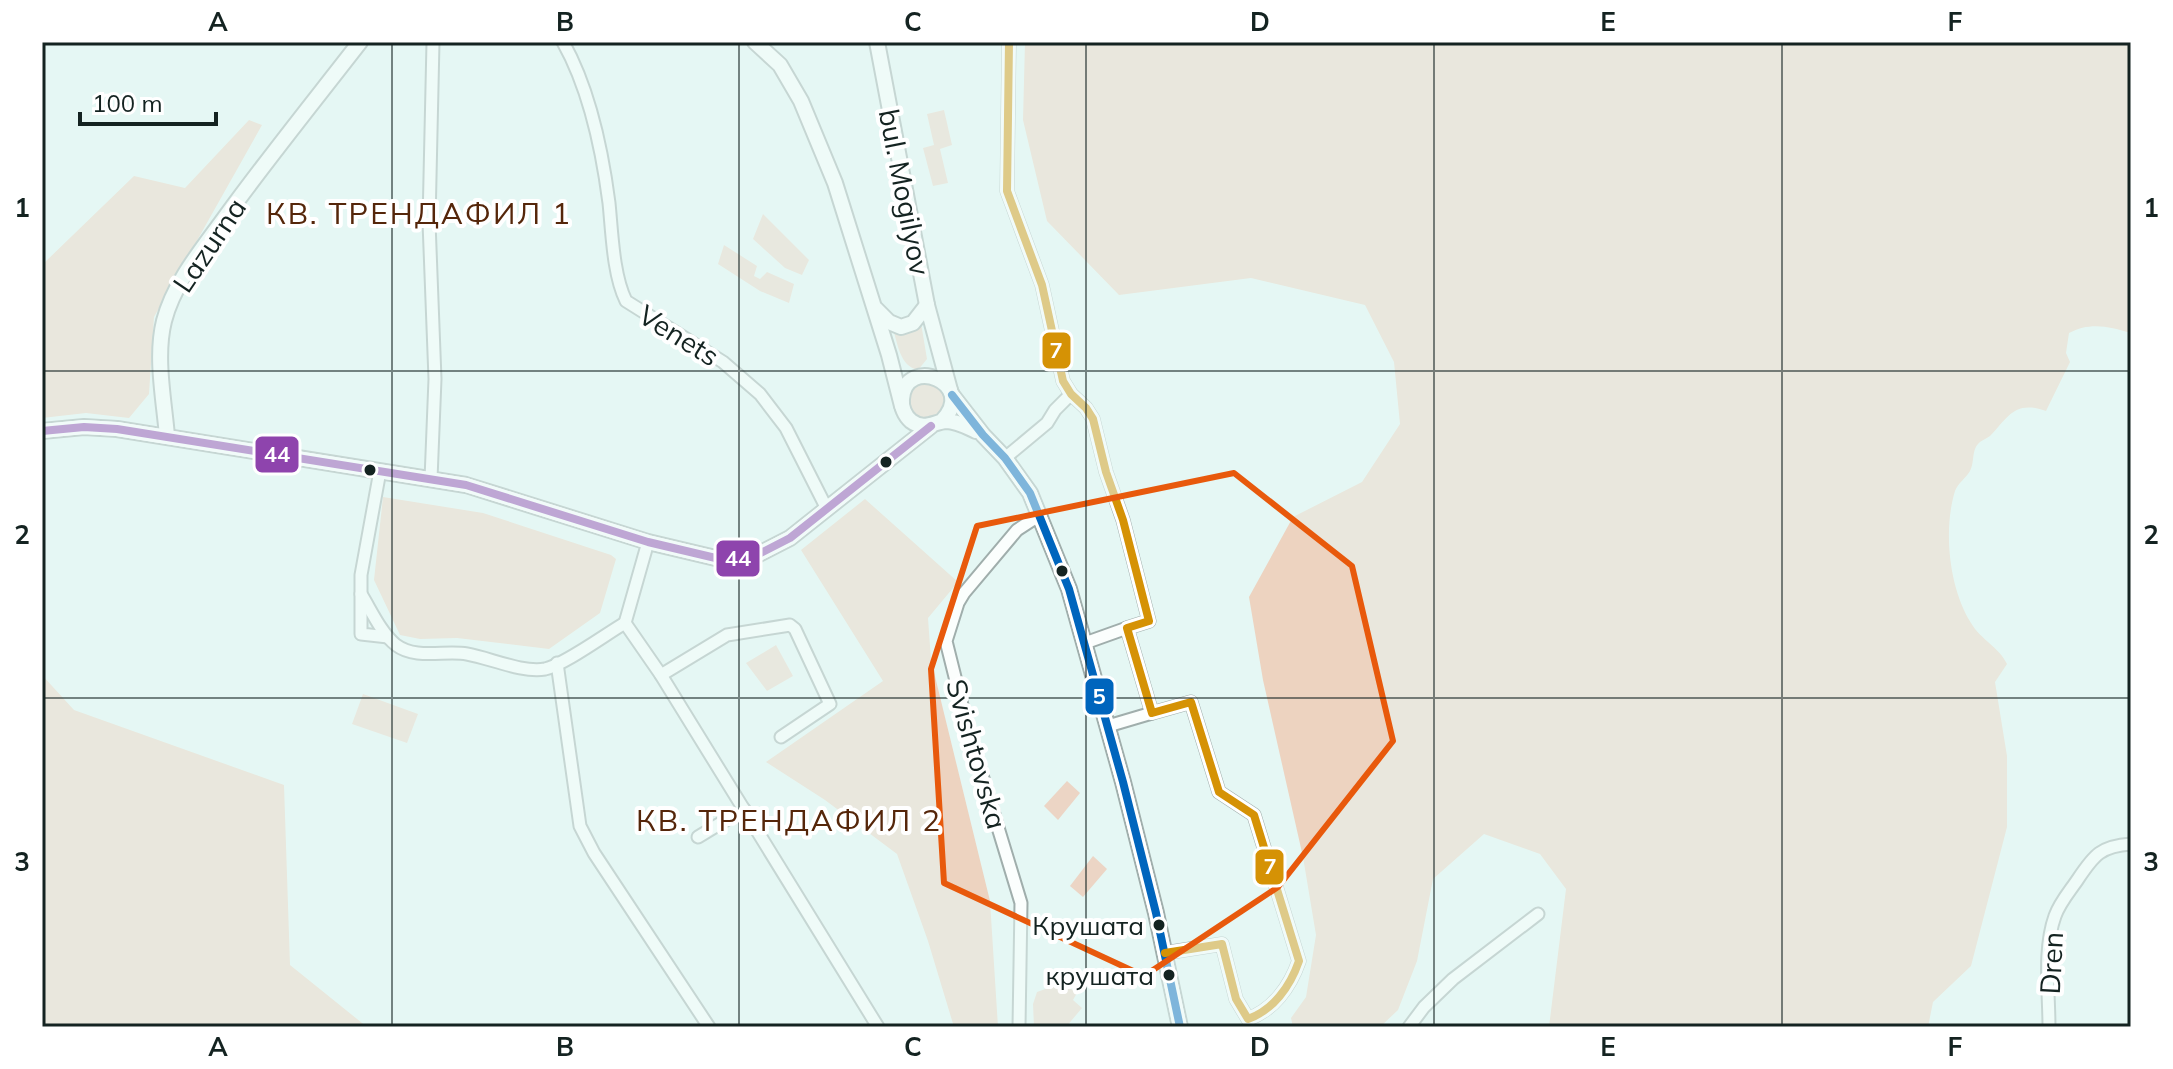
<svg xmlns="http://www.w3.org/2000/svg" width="2173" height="1069" viewBox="0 0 2173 1069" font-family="Mulish,sans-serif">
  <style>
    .green { fill: #ecd5c5 }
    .forest { fill: #edd3c0 }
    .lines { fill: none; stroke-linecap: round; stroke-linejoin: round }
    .minor-casing { stroke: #a0aeac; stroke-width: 15 }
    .tertiary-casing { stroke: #a0aeac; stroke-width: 18 }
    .minor { stroke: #fbfefd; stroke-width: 11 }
    .tertiary { stroke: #fbfefd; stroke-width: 14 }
    .bus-1-casing { stroke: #fff; stroke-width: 14 }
    .bus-2-casing { stroke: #fff; stroke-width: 14 }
    .bus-3-casing { stroke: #fff; stroke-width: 14 }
    .bus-1 { stroke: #0065bd; stroke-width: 8 }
    .bus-2 { stroke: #8e44ad; stroke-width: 8 }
    .bus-3 { stroke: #d59205; stroke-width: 8 }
    .marked { fill: none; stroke: #e8590c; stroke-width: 6; stroke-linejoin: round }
    .grid { fill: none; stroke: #142321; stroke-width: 2; stroke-opacity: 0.55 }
    .bus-dot { fill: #142321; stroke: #fff; stroke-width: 3 }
    .labels { text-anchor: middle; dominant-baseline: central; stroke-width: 8; stroke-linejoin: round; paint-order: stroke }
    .bus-label { font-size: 26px; fill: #142321; stroke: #fff; text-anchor: end }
    .street-label { font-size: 28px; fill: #142321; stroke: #fff }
    .neighbourhood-label { font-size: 30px; letter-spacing: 2px; fill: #55260a; stroke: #fff }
    .line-badge { stroke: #fff; stroke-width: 3 }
    .badge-label { font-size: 22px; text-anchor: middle; font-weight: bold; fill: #fff }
    .neatline { fill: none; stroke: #142321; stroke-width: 3 }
    .grid-label { font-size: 26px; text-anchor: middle; font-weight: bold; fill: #142321 }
  </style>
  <rect width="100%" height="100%" fill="#e5f7f4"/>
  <g class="green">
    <polygon points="944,110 952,145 940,149 948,183 933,186 923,148 934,145 927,114"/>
    <polygon points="763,214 809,260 802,275 785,268 753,239"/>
    <polygon points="724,245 757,266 754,276 760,279 767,272 794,284 789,303 760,291 718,264"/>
    <path d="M921,323l6,36 -9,11c-18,-4 -20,-25 -25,-41z"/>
    <circle cx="927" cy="400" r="19"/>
    <polygon points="776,645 793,676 767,691 746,663"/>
    <polygon points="363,694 418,714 407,743 352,724"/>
    <polygon points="1067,781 1080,793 1058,820 1044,806"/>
    <polygon points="1093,856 1107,869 1083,897 1070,886"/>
    <polygon points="1062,983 1077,993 1073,1000 1082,1008 1066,1027 1034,1027 1033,1004 1037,992"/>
  </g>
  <g class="forest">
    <path d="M1025,42h1106v291c-22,-7 -42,-11 -62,0l-3,20 4,9 -24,49c-31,-11 -37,5 -56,25 -3,2 -7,4 -10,6 -9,7 -5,20 -10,29 -4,7 -12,12 -15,20 -12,39 -6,97 16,132 10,17 28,24 36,41l-12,18 12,74v71l-36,139 -38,36 -5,25h-379l17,-138 -26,-35 -56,-20 -51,45 -16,82 -19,49 -18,17h-87l-2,-9 15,-21 10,-62 -13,-78 -40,-177 -14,-83 44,-80 69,-35 38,-58 -6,-62 -29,-57 -114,-27 -132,17 -72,-74 -24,-101z"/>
    <polygon points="249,120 262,125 154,317 149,394 129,418 86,413 42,418 42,265 134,176 185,188"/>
    <polygon points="383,497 483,513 611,555 616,559 600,613 549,649 457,638 420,639 400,635 374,580"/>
    <polygon points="865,499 958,582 928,618 931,660 990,901 998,1027 954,1027 928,941 897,854 825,800 766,762 883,681 801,550"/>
    <polygon points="42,675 74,710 284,785 290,965 367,1027 42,1027"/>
  </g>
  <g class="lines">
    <defs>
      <g id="minor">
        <path d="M563,42c27,48 39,107 46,161 3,29 4,72 17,98l97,61 37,32 26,34 41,81"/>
        <path d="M1009,42l-2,149 35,94 21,96 8,13 15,14 7,11 13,53 17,48 26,101 -22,7 25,85 39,-11 28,90 35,23 45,146c-9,26 -26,49 -51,58l-12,-20 -14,-55 -57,9"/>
        <polyline points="1005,458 1047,423 1055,410 1071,394"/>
        <polyline points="380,471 361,575 361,634 388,637"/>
        <polyline points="431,479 435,379 429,222 433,42"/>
        <path d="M361,594c10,16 20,39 35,51 20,15 49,5 71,9 23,4 55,19 78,15 19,-4 61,-35 80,-46"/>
        <polyline points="625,623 661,675 878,1027"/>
        <polyline points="625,623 648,542"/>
        <polyline points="1085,643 1127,628"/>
        <polyline points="557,663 580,826 594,853 709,1027"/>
        <polyline points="661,675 727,635 790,625 795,629 830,704 781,737"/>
        <polyline points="1108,726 1152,713"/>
        <polyline points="698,837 744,809"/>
        <polyline points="1019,1027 1021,903 968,729 946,641 958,603 964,593 1017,530 1040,515"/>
        <polyline points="1409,1027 1424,1007 1453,979 1538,914"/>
        <path d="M2049,1027c0,-35 -6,-78 6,-111 5,-14 15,-25 23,-37 16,-24 23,-33 53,-35"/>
      </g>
      <g id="tertiary">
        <polyline points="755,42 780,65 801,101 835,183 889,355 902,406"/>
        <polyline points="877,42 927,305 950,390"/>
        <polyline points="876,309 889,322 901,327 913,323 927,305"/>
        <polyline points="952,395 983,435 1005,458 1030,493 1069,589 1123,782 1156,913 1180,1027"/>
        <path d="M942,421c37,-38 -37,-67 -40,-22 -1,8 3,17 9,22 13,10 23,1 35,0 11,0 21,6 30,10"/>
        <polyline points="42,431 84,427 117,429 466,485 648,542 724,560 753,557 790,538 931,426"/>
        <path d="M167,436c-3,-36 -12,-79 -3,-115 10,-39 39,-73 62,-105 43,-59 89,-116 134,-174"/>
      </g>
    </defs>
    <use href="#minor" class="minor-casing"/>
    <use href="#tertiary" class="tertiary-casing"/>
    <use href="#minor" class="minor"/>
    <use href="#tertiary" class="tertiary"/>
    <defs>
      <polyline id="bus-1" points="952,395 983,435 1005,458 1030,493 1069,589 1123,782 1156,913 1180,1027"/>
      <polyline id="bus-2" points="42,431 84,427 117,429 466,485 648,542 724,560 753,557 790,538 931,426"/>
      <path id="bus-3" d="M1009,42l-2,149 35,94 21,96 8,13 15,14 7,11 13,53 17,48 26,101 -22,7 25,85 39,-11 28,90 35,23 45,146c-9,26 -26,49 -51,58l-12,-20 -14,-55 -57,9"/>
    </defs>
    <use href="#bus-1" class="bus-1-casing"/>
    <use href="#bus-2" class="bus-2-casing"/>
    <use href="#bus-3" class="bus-3-casing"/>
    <use href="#bus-1" class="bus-1"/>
    <use href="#bus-2" class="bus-2"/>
    <use href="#bus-3" class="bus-3"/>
  </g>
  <path d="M0 0H2173V1069H0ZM1234,473l118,93 41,175 -115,146 -134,89 -200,-93 -13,-214 46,-143z" fill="#e5f7f4" fill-opacity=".55" fill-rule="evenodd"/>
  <path class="marked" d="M1234,473l118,93 41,175 -115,146 -134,89 -200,-93 -13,-214 46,-143z"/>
  <path class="grid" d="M392,42v985M739,42v985M1086,42v985M1434,42v985M1782,42v985M42,371h2089M42,698h2089"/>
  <g class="bus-dot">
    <circle cx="886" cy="462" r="7"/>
    <circle cx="370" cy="470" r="7"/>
    <circle cx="1062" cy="571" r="7"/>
    <circle cx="1159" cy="925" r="7"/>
    <circle cx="1169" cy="975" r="7"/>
  </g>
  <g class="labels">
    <g class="bus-label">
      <text x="1144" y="925">Крушата</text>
      <text x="1154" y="975">крушата</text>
    </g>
    <g class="street-label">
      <text transform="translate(905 192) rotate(79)">bul. Mogilyov</text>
      <text transform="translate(209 245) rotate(-56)">Lazurna</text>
      <text transform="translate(679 335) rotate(32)">Venets</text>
      <text transform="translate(977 754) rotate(74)">Svishtovska</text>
      <text transform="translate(2051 963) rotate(-87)">Dren</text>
    </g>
    <g class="neighbourhood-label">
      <text x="419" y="213">КВ. ТРЕНДАФИЛ 1</text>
      <text x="789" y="820">КВ. ТРЕНДАФИЛ 2</text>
    </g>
  </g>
  <g class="line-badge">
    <rect x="1041" y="331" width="31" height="39" rx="8" fill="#d59205"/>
    <rect x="254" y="435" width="46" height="39" rx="8" fill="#8e44ad"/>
    <rect x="715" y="539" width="46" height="39" rx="8" fill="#8e44ad"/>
    <rect x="1084" y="677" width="31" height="39" rx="8" fill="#0065bd"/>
    <rect x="1254" y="848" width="31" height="38" rx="8" fill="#d59205"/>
  </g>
  <g class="badge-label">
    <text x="1056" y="358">7</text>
    <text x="277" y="462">44</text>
    <text x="738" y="566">44</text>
    <text x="1099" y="704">5</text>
    <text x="1270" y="874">7</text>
  </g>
  <rect width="2173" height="1069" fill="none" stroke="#ffffff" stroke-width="88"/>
  <path d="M80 112v12h136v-12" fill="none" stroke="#142321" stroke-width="4"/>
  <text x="92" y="112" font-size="24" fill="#142321" stroke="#ffffff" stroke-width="6" paint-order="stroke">100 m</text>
  <rect x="44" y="44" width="2085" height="981" class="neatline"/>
  <g class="grid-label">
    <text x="218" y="31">A</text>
    <text x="565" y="31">B</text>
    <text x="913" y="31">C</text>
    <text x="1260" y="31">D</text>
    <text x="1608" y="31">E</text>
    <text x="1955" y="31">F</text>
    <text x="22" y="217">1</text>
    <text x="2151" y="217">1</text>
    <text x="22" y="544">2</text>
    <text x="2151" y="544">2</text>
    <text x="22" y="871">3</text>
    <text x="2151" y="871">3</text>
    <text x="218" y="1056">A</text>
    <text x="565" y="1056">B</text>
    <text x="913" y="1056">C</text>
    <text x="1260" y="1056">D</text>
    <text x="1608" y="1056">E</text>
    <text x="1955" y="1056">F</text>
  </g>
</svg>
